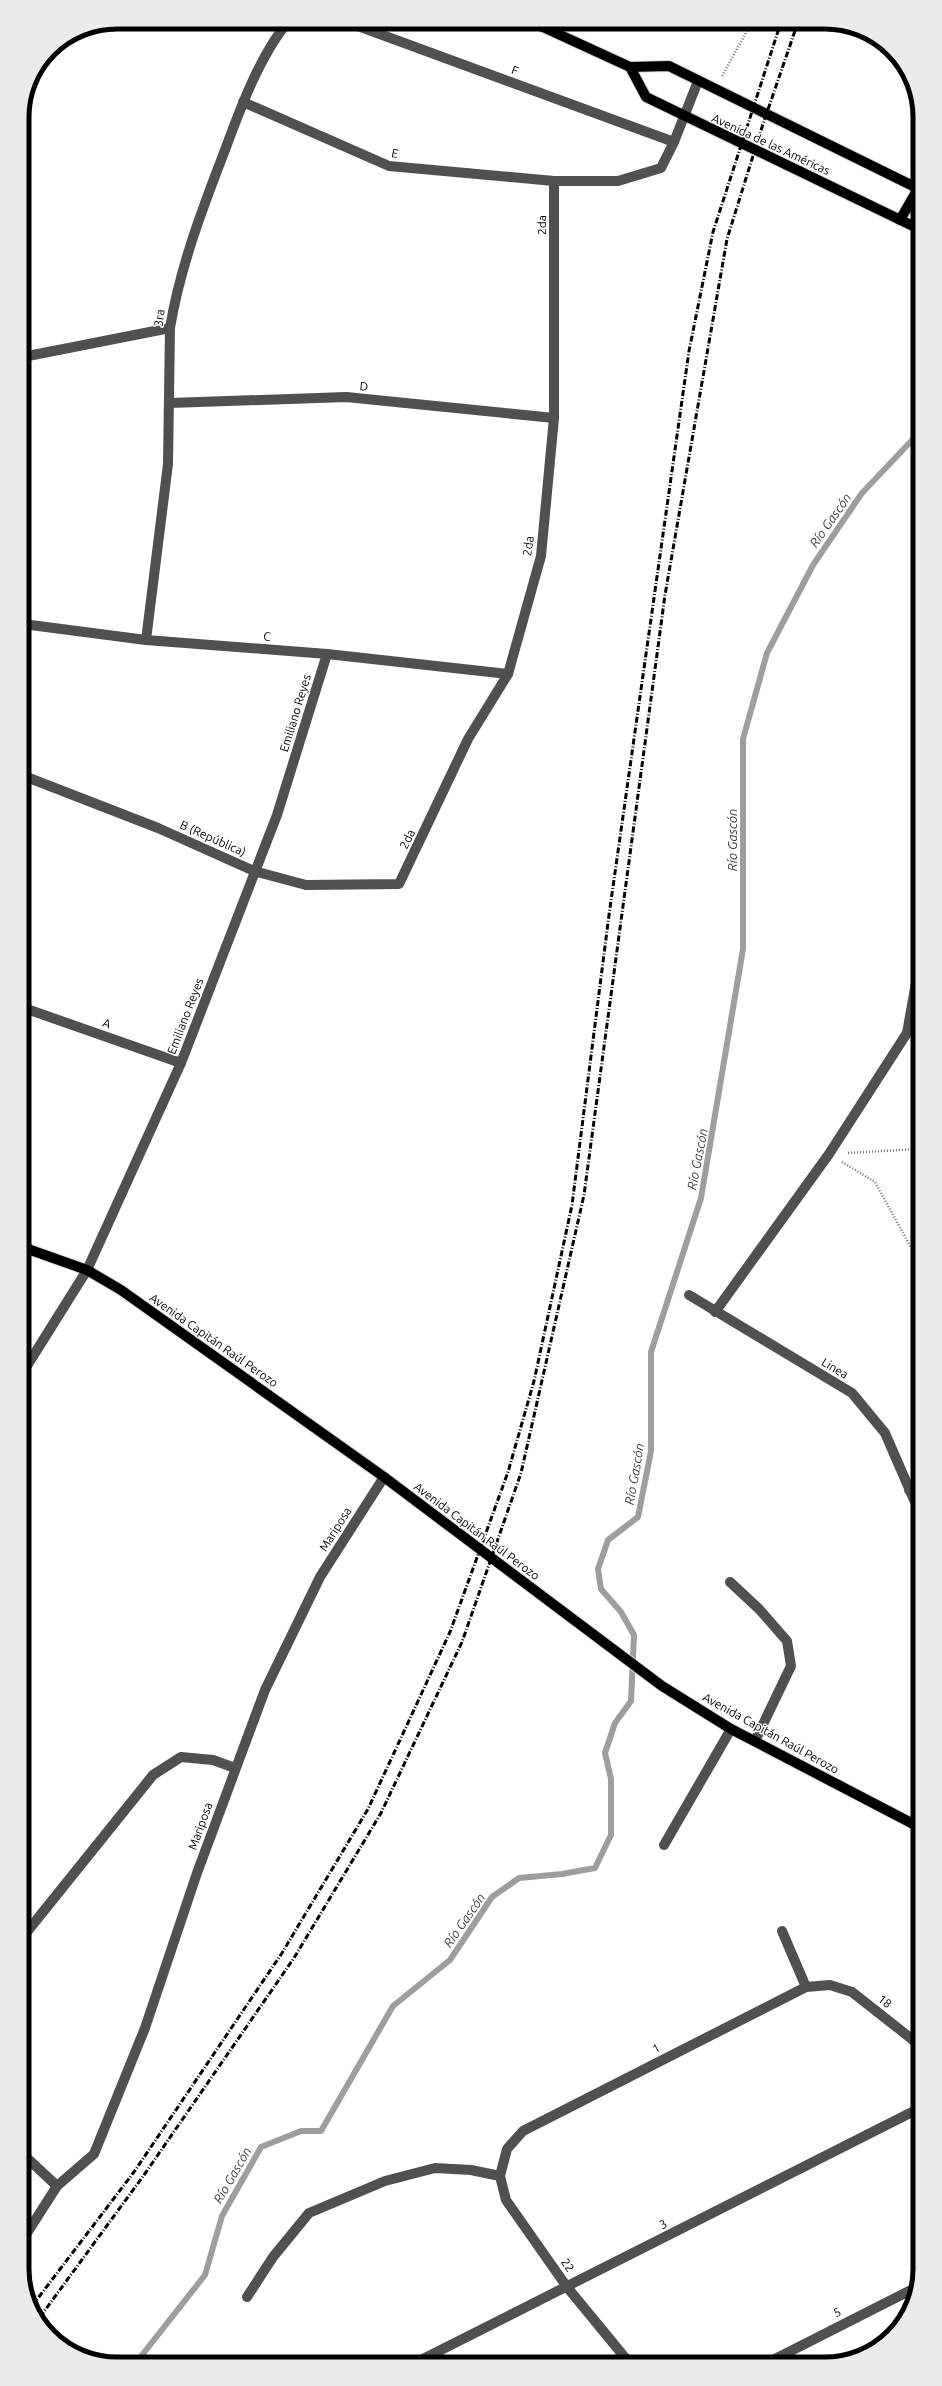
<svg xmlns="http://www.w3.org/2000/svg" width="942" height="2386" viewBox="0 0 942 2386" font-family="Ubuntu,sans-serif">
  <style>
    .lines { fill: none; stroke-linecap: round; stroke-linejoin: round }
    .stream { stroke: #9e9e9e; stroke-width: 6 }
    .major-casing { stroke: #dbdbdb; stroke-width: 12 }
    .path { stroke: #727272; stroke-width: 2.5; stroke-dasharray: 1 2; stroke-linecap: butt }
    .minor { stroke: #505050; stroke-width: 10 }
    .major { stroke: #000; stroke-width: 10 }
    .rail { stroke: #000; stroke-width: 3; stroke-dasharray: 6 2 1 2; stroke-linecap: butt }
    .labels { text-anchor: middle; dominant-baseline: central; stroke-width: 3; stroke-linejoin: round; paint-order: stroke }
    .street-label { font-size: 12px; fill: #000; stroke: #fff }
    .water-label { font-size: 13px; font-style: italic; fill: #3f3f3f; stroke: #fff }
    .rim { fill: none; stroke: #000; stroke-width: 5 }
  </style>
  <rect width="100%" height="100%" fill="#fff"/>
  <g class="lines">
    <polyline class="stream" points="135,2364 205,2275 222,2216 261,2147 301,2131 321,2131 393,2006 450,1960 492,1897 519,1878 562,1874 595,1868 611,1835 611,1779 605,1753 615,1723 631,1701 634,1635 621,1612 601,1589 598,1569 608,1540 638,1517 651,1451 651,1352 701,1198 743,949 743,739 767,653 813,565 862,493 916,436"/>
    <defs>
      <g id="major">
        <polyline points="532,22 630,67 669,66 915,187"/>
        <polyline points="630,67 646,97 915,227"/>
        <polyline points="900,220 915,194"/>
        <polyline points="25,1248 87,1270 121,1290 384,1477 662,1686 731,1729 919,1827"/>
      </g>
    </defs>
    <use href="#major" class="major-casing"/>
    <g class="path">
      <polyline points="722,76 752,22"/>
      <polyline points="848,1153 917,1149"/>
      <polyline points="842,1162 875,1182 918,1260"/>
    </g>
    <g class="minor">
      <polyline points="347,22 674,142"/>
      <polyline points="243,102 389,166 554,181 618,181 661,168 674,142 698,81"/>
      <polyline points="23,357 170,328"/>
      <polyline points="170,403 346,397 554,418"/>
      <polyline points="23,624 146,640 327,654 508,674"/>
      <path d="M146,640l22,-176 2,-136c10,-61 33,-121 55,-178 15,-41 35,-95 63,-128"/>
      <polyline points="24,776 158,828 254,871 306,885 399,884 468,739 508,674 541,556 554,418 554,181"/>
      <polyline points="24,1008 181,1063"/>
      <polyline points="689,1295 852,1393 885,1433 918,1509"/>
      <polyline points="715,1312 829,1154 907,1033 917,977"/>
      <polyline points="25,1369 87,1270 181,1063 277,815 327,654"/>
      <polyline points="909,1490 918,1485"/>
      <polyline points="730,1582 759,1609 787,1641 791,1666 755,1741"/>
      <polyline points="664,1845 731,1729"/>
      <polyline points="782,1931 806,1987"/>
      <polyline points="26,1933 153,1775 181,1757 213,1760 235,1768"/>
      <polyline points="913,2040 919,2022"/>
      <polyline points="27,2158 57,2186"/>
      <polyline points="27,2233 57,2186 94,2154 145,2028 197,1873 265,1690 320,1577 384,1477"/>
      <polyline points="247,2297 273,2257 309,2213 385,2181 435,2168 471,2170 500,2176"/>
      <polyline points="627,2360 567,2287 506,2200 500,2176 507,2149 523,2131 806,1987 830,1985 852,1992 913,2040 919,2048"/>
      <polyline points="773,2360 913,2289"/>
      <polyline points="417,2362 920,2108"/>
    </g>
    <use href="#major" class="major"/>
    <g class="rail">
      <polyline points="32,2306 134,2172 282,1953 368,1809 450,1632 508,1472 534,1381 572,1205 609,915 689,351 713,232 781,22"/>
      <polyline points="40,2317 144,2175 294,1958 381,1813 462,1642 521,1473 584,1195 665,595 727,239 763,124 798,22"/>
    </g>
  </g>
  <g class="labels">
    <g class="street-label">
      <text transform="translate(515 70) rotate(20)">F</text>
      <text transform="translate(771 144) rotate(25)">Avenida de las Américas</text>
      <text transform="translate(395 153) rotate(12)">E</text>
      <text transform="translate(541 225) rotate(-90)">2da</text>
      <text transform="translate(159 318) rotate(-82)">3ra</text>
      <text transform="translate(364 386) rotate(6)">D</text>
      <text transform="translate(528 546) rotate(-82)">2da</text>
      <text transform="translate(267 636) rotate(5)">C</text>
      <text transform="translate(295 713) rotate(-73)">Emiliano Reyes</text>
      <text transform="translate(213 838) rotate(24)">B (República)</text>
      <text transform="translate(407 839) rotate(-64)">2da</text>
      <text transform="translate(185 1016) rotate(-69)">Emiliano Reyes</text>
      <text transform="translate(107 1023) rotate(19)">A</text>
      <text transform="translate(214 1340) rotate(35)">Avenida Capitán Raúl Perozo</text>
      <text transform="translate(835 1368) rotate(31)">Linea</text>
      <text transform="translate(335 1529) rotate(-58)">Mariposa</text>
      <text transform="translate(477 1531) rotate(37)">Avenida Capitán Raúl Perozo</text>
      <text transform="translate(771 1733) rotate(29)">Avenida Capitán Raúl Perozo</text>
      <text transform="translate(200 1826) rotate(-70)">Mariposa</text>
      <text transform="translate(885 2001) rotate(38)">18</text>
      <text transform="translate(656 2048) rotate(-27)">1</text>
      <text transform="translate(663 2224) rotate(-27)">3</text>
      <text transform="translate(568 2265) rotate(55)">22</text>
      <text transform="translate(837 2312) rotate(-27)">5</text>
    </g>
    <g class="water-label">
      <text transform="translate(830 520) rotate(-55)">Río Gascón</text>
      <text transform="translate(732 840) rotate(-90)">Río Gascón</text>
      <text transform="translate(697 1159) rotate(-79)">Río Gascón</text>
      <text transform="translate(634 1474) rotate(-80)">Río Gascón</text>
      <text transform="translate(464 1920) rotate(-55)">Río Gascón</text>
      <text transform="translate(232 2175) rotate(-60)">Río Gascón</text>
    </g>
  </g>
  <path d="M0 0H942V2386H0ZM117 29H825A88 88 0 0 1 913 117V2269A88 88 0 0 1 825 2357H117A88 88 0 0 1 29 2269V117A88 88 0 0 1 117 29Z" fill="#ebebeb" fill-rule="evenodd"/>
  <path class="rim" d="M117 29H825A88 88 0 0 1 913 117V2269A88 88 0 0 1 825 2357H117A88 88 0 0 1 29 2269V117A88 88 0 0 1 117 29Z"/>
</svg>
